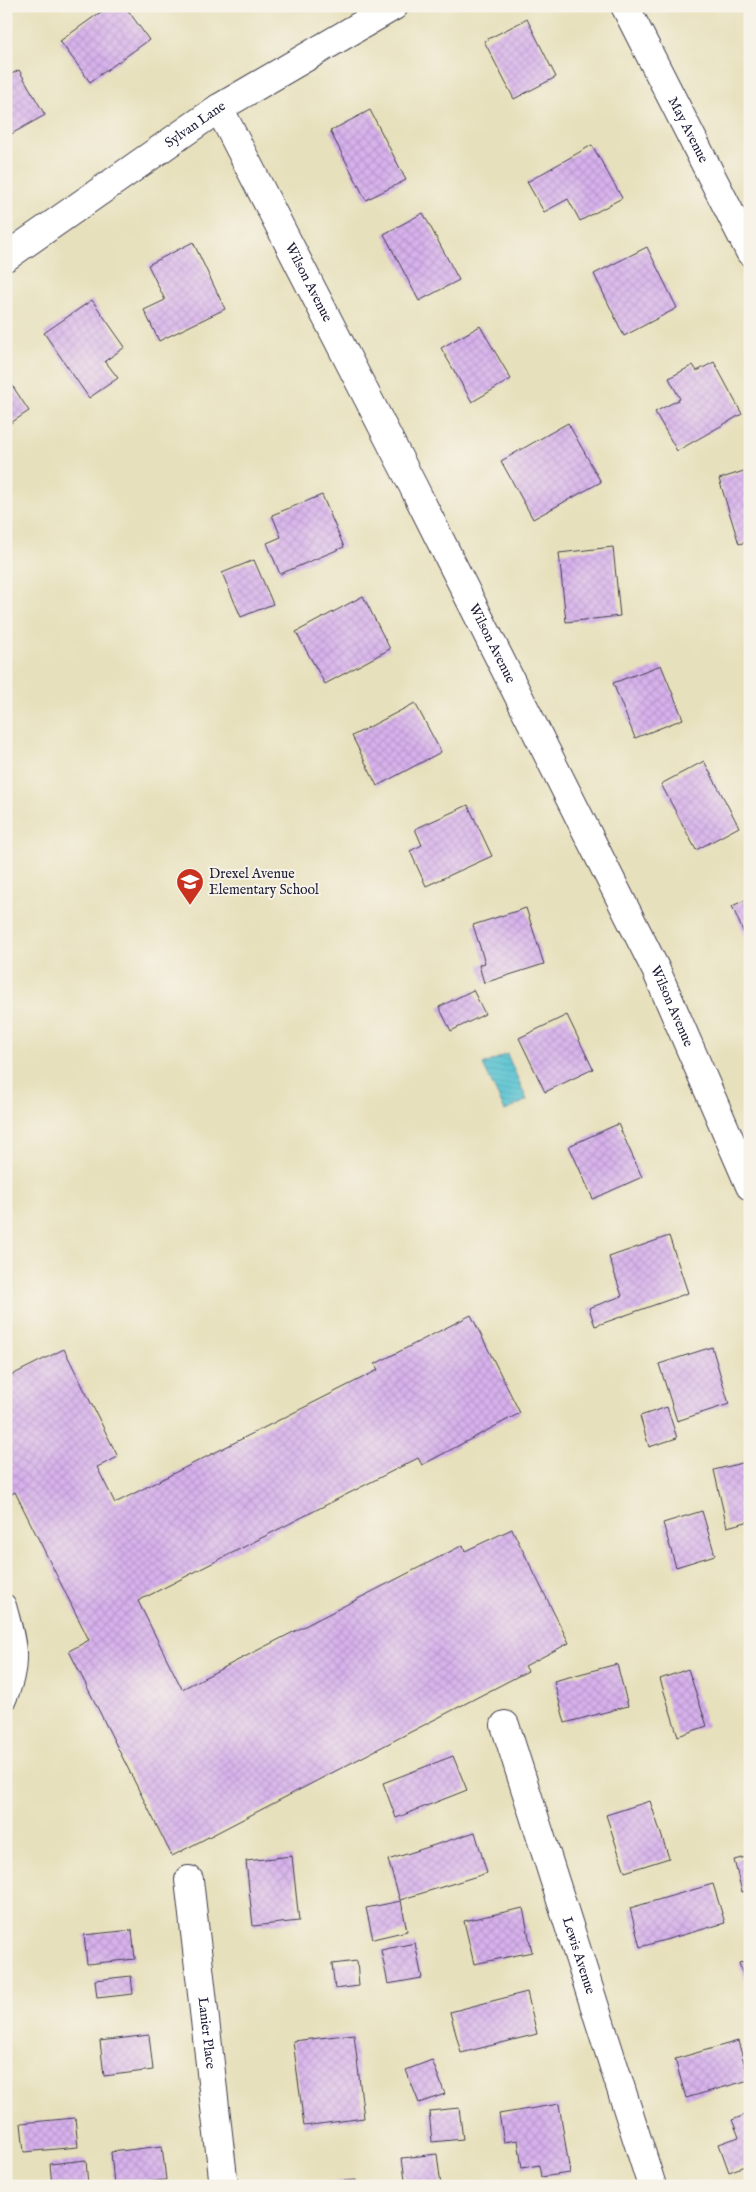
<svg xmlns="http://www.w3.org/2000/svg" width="756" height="2192" viewBox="0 0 756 2192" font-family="'IM FELL English',serif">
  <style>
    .water { fill: url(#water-rules); stroke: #3c7286 }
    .building { fill: url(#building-cross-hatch) }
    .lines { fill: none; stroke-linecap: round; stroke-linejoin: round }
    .lane-casing { stroke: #403e4e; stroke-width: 21 }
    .street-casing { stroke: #403e4e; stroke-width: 30 }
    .lane { stroke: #fff; stroke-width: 19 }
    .street { stroke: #fff; stroke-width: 28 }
    .labels { text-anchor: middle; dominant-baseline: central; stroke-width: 4; stroke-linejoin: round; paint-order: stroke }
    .street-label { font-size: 14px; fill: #22223b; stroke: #f7f3e8 }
    .poi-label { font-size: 14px; fill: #22223b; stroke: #f7f3e8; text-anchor: start }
  </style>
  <defs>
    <pattern id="water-rules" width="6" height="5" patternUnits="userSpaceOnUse" patternTransform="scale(1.25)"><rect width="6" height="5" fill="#57c3d2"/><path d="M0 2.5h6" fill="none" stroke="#4ba7b5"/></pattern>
    <pattern id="building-cross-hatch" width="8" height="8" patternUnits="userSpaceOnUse" patternTransform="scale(1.25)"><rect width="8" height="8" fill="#d7b1ec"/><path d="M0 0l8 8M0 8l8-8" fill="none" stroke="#b898cb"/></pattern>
  </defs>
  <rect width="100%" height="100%" fill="#f7f3e8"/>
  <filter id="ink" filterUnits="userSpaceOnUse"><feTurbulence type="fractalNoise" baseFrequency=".02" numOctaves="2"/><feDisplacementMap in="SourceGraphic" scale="10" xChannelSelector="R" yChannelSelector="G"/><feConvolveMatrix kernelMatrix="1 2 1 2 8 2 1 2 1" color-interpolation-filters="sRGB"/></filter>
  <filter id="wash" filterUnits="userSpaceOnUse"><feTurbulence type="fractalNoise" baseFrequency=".0096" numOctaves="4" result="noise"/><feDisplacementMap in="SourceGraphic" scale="20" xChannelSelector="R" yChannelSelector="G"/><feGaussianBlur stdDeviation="1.12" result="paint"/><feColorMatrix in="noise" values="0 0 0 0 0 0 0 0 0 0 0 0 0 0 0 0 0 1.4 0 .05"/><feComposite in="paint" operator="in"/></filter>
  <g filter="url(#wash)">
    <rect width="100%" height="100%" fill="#e7e0bc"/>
    <polygon class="water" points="507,1054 527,1100 505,1111 483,1065"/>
    <g id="blocks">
      <g class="building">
        <polygon points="109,6 125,6 149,40 90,82 60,41"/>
        <polygon points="527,19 556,77 514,99 484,41"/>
        <polygon points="19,70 45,115 6,137 6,77"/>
        <polygon points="370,110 406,180 366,200 330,131"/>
        <polygon points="592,145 622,198 580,221 568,199 544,212 527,182"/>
        <polygon points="423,213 459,280 419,301 384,234"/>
        <polygon points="193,242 225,309 159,341 144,310 165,300 148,265"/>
        <polygon points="647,247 677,308 624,336 594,274"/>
        <polygon points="92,300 125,347 105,361 118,378 89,398 44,333"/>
        <polygon points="480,326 511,379 472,402 441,348"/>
        <polygon points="714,362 742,414 677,451 655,412 680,399 669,378 693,365 697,371"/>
        <polygon points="6,376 29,411 6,426"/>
        <polygon points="568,423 601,482 533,519 501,461"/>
        <polygon points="750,469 750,541 739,544 719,479"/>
        <polygon points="322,495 344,547 280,574 267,543 281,537 272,515"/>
        <polygon points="613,547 620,616 566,622 559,553"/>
        <polygon points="254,560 273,604 241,617 222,573"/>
        <polygon points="363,596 390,649 325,684 296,632"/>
        <polygon points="661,665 683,719 635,738 613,683"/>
        <polygon points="415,703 441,752 377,786 352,736"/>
        <polygon points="704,761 739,827 696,850 661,784"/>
        <polygon points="468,805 492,856 426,886 410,851 422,845 415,829"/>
        <polygon points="750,898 750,947 732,906"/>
        <polygon points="526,908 544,964 484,983 479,965 485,963 473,925"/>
        <polygon points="473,990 485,1014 451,1031 439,1007"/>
        <polygon points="567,1015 593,1069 545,1092 519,1038"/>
        <polygon points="618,1124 642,1177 593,1199 569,1146"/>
        <polygon points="669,1236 688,1293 595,1326 589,1308 622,1296 609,1257"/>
        <polygon points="471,1315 520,1413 422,1465 418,1458 138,1601 182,1689 463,1545 465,1551 512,1529 569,1643 525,1666 528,1671 172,1856 69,1651 89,1640 15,1492 6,1497 6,1378 64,1349 118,1457 97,1467 115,1503 378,1370 375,1364"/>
        <polygon points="712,1347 729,1404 677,1421 659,1364"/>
        <polygon points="667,1407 677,1438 649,1447 640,1416"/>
        <polygon points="750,1461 750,1521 727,1527 714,1470"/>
        <polygon points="702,1511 715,1555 676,1567 663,1523"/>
        <polygon points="617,1664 628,1706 565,1723 554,1681"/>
        <polygon points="688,1669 707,1726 678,1736 660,1679"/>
        <polygon points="453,1756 467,1790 396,1818 383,1783"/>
        <polygon points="650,1801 669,1858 625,1872 606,1815"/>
        <polygon points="475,1832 487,1873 400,1900 388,1860"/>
        <polygon points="292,1856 299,1921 253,1926 246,1861"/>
        <polygon points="750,1856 750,1890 742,1892 734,1860"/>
        <polygon points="713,1884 725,1923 640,1947 630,1908"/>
        <polygon points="401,1901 407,1931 373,1939 366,1908"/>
        <polygon points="523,1908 532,1952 474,1964 464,1921"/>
        <polygon points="132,1930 135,1959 87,1964 84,1935"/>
        <polygon points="415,1943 422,1978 388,1984 381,1950"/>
        <polygon points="750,1960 750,1994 749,1994 739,1963"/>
        <polygon points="357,1961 359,1986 335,1989 332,1964"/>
        <polygon points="131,1976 133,1994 97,1998 95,1980"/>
        <polygon points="527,1992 537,2034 461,2053 450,2012"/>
        <polygon points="354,2034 364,2118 304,2126 293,2041"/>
        <polygon points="149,2035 153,2070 104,2076 100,2041"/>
        <polygon points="738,2041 749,2080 686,2098 675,2059"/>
        <polygon points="432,2060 445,2094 419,2103 406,2070"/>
        <polygon points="559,2104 570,2173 541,2177 539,2165 522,2168 518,2140 504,2142 499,2114"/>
        <polygon points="459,2108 463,2139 432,2142 429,2111"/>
        <polygon points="750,2113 750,2164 729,2172 719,2144 739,2137 732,2120"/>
        <polygon points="75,2118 78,2147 24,2152 21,2123"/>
        <polygon points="162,2146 166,2180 114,2185 111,2152"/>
        <polygon points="437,2154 441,2186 406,2186 402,2158"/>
        <polygon points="86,2160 88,2186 52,2186 50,2164"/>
        <polygon points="356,2180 357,2186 310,2186 310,2184"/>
      </g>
    </g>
  </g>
  <g filter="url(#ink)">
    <use href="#blocks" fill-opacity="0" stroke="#403e4e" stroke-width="1"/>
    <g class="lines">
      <defs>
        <path id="lane" d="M6,1604c11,38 17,60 0,97"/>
        <g id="street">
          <path id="s1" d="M625,6l125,246"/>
          <path id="s2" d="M219,108l194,378 243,484 94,216"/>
          <path id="s3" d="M6,257l213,-149 175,-102"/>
          <path id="s4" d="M505,1725l147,461"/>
          <path id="s5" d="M189,1880l35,306"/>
        </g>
      </defs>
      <use href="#lane" class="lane-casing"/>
      <use href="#street" class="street-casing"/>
      <use href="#lane" class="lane"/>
      <use href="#street" class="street"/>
    </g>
  </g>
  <defs>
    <symbol id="school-pin" viewBox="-11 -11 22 30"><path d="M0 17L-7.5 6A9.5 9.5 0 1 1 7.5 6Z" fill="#c8321e" stroke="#f7f3e8"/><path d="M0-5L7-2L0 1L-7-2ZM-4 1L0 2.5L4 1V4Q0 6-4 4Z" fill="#fff"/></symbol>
  </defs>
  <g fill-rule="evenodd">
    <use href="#school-pin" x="174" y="866" width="32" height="43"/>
  </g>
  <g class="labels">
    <g class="street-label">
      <text stroke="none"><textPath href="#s3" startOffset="231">Sylvan Lane</textPath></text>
      <text stroke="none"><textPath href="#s1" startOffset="139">May Avenue</textPath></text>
      <text stroke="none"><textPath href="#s2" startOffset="196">Wilson Avenue</textPath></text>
      <text stroke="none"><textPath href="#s2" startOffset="601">Wilson Avenue</textPath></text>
      <text stroke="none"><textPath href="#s2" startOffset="1006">Wilson Avenue</textPath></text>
      <text stroke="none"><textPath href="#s4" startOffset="242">Lewis Avenue</textPath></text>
      <text stroke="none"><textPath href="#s5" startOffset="154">Lanier Place</textPath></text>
    </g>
    <g class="poi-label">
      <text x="209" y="874">Drexel Avenue<tspan x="209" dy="16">Elementary School</tspan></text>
    </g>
  </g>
  <rect width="756" height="2192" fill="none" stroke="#f7f3e8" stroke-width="25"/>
</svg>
